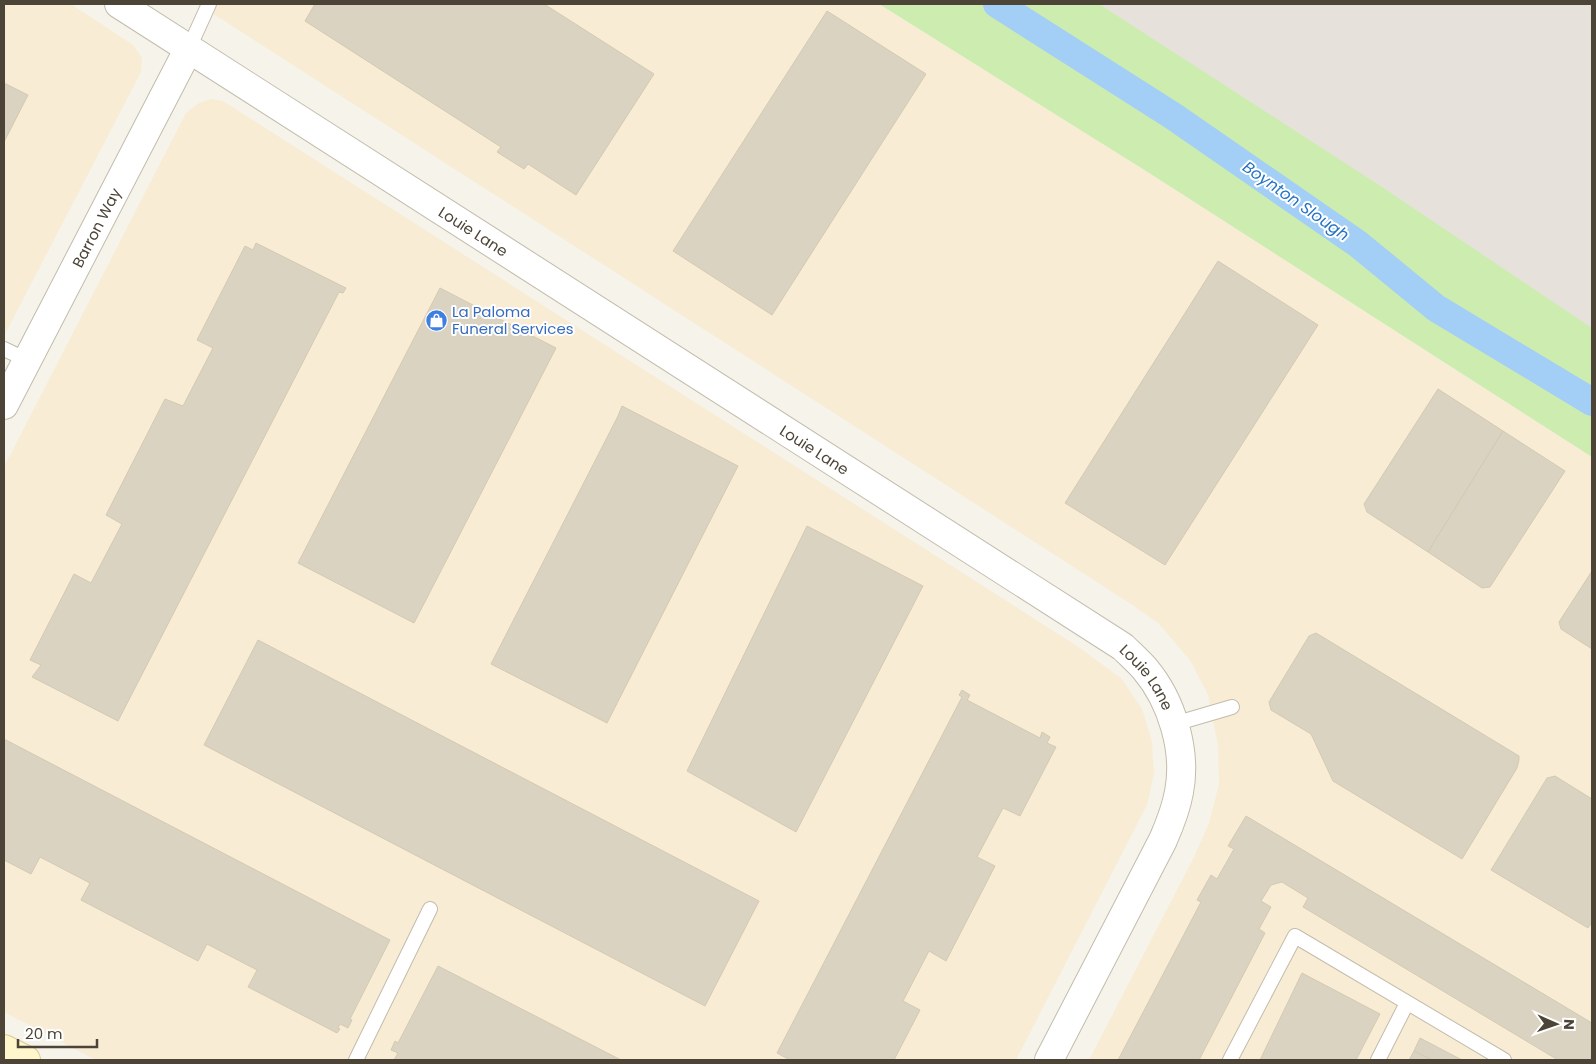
<svg xmlns="http://www.w3.org/2000/svg" width="1596" height="1064" viewBox="0 0 1596 1064" font-family="Poppins,sans-serif">
  <style>
    .commercial { fill: #f8ecd4 }
    .industrial { fill: #e6e2db }
    .green { fill: #cdecb0 }
    .lines { fill: none; stroke-linecap: round; stroke-linejoin: round }
    .canal { stroke: #a3cef6; stroke-width: 28 }
    .building { fill: #dbd3c1; stroke: #d4c9b1 }
    .service-casing { stroke: #c2bcab; stroke-width: 16 }
    .minor-casing { stroke: #c2bcab; stroke-width: 30 }
    .secondary-casing { stroke: #d9cb97; stroke-width: 30 }
    .service { stroke: #fff; stroke-width: 14 }
    .minor { stroke: #fff; stroke-width: 28 }
    .secondary { stroke: #fff6cb; stroke-width: 28 }
    .labels { text-anchor: middle; dominant-baseline: central; stroke-width: 4; stroke-linejoin: round; paint-order: stroke }
    .street-label { font-size: 15px; fill: #4b4437; stroke: #fff }
    .shop-label { font-size: 15px; fill: #366cbe; stroke: #fff; text-anchor: start }
    .water-label { font-size: 16px; font-style: italic; fill: #2774bf; stroke: #fff }
  </style>
  <rect width="100%" height="100%" fill="#f6f3ea"/>
  <g class="commercial">
    <polygon points="4,4 71,4 133,45 142,58 141,72 4,336"/>
    <polygon points="198,4 879,4 1146,171 1592,457 1592,1060 1089,1060 1194,857 1209,823 1219,784 1218,745 1208,695 1190,660 1158,623 1131,604"/>
    <polygon points="211,99 223,101 1077,646 1121,678 1142,709 1152,742 1154,773 1147,805 1016,1060 96,1060 4,1012 4,467 186,113 199,103"/>
  </g>
  <polygon class="industrial" points="1058,4 1592,4 1592,347"/>
  <polygon class="green" points="879,4 1099,4 1379,185 1592,328 1592,457 1146,171"/>
  <g class="lines">
    <polyline class="canal" points="997,4 1173,116 1358,244 1436,308 1592,402"/>
  </g>
  <g class="building">
    <polygon points="315,4 544,4 654,74 576,195 528,164 524,169 497,152 501,147 305,21"/>
    <polygon points="827,11 926,74 772,315 673,251"/>
    <polygon points="4,83 28,95 4,142"/>
    <polygon points="256,243 346,288 343,293 339,292 118,721 32,677 41,665 30,660 74,574 91,583 122,524 106,515 165,399 183,406 213,348 197,340 245,246 253,250"/>
    <polygon points="1218,261 1318,325 1165,565 1065,503"/>
    <polygon points="440,288 556,348 414,623 298,563"/>
    <polygon points="1438,389 1503,431 1428,552 1367,512 1364,504"/>
    <polygon points="622,406 738,466 607,723 491,664 618,416"/>
    <polygon points="1503,431 1565,471 1490,587 1482,588 1428,552"/>
    <polygon points="807,526 923,586 796,832 687,771"/>
    <polygon points="1592,571 1592,649 1561,629 1559,622"/>
    <polygon points="1316,633 1519,756 1519,760 1517,768 1462,859 1333,781 1311,734 1271,710 1269,702 1309,636"/>
    <polygon points="258,640 759,901 705,1006 204,745"/>
    <polygon points="962,690 970,695 967,700 1040,738 1042,732 1050,737 1047,743 1056,747 1020,816 1003,808 977,857 995,866 946,961 929,951 903,1001 920,1010 894,1060 790,1060 777,1053 962,697 959,695"/>
    <polygon points="4,739 390,940 350,1019 352,1020 348,1028 340,1024 338,1028 340,1029 337,1033 248,987 257,970 207,944 198,961 81,900 90,883 40,857 31,874 4,860"/>
    <polygon points="1555,776 1592,799 1592,922 1588,928 1491,870 1547,778"/>
    <polygon points="1246,816 1592,1023 1592,1060 1558,1060 1303,907 1308,898 1282,882 1271,885 1261,901 1271,907 1259,929 1265,933 1199,1060 1118,1060 1201,902 1197,900 1211,875 1217,879 1234,849 1228,846"/>
    <polygon points="438,966 621,1060 394,1060 398,1053 391,1050 395,1041 398,1043"/>
    <polygon points="1302,973 1380,1014 1356,1060 1260,1060"/>
    <polygon points="1420,1038 1462,1060 1432,1060 1414,1051"/>
    <polygon points="1414,1051 1432,1060 1409,1060"/>
  </g>
  <g class="lines">
    <defs>
      <g id="service">
        <polyline points="189,48 209,4"/>
        <polyline points="4,349 27,360"/>
        <polyline points="1174,724 1232,707"/>
        <polyline points="356,1060 430,909"/>
        <polyline points="1230,1060 1295,936 1504,1060"/>
        <polyline points="1378,1060 1407,1003"/>
      </g>
      <g id="minor">
        <path id="s1" d="M119,4l1004,643c7,7 15,14 22,22 27,32 42,82 34,123 -3,17 -9,32 -16,48l-114,220"/>
        <path id="s2" d="M4,405l185,-357"/>
      </g>
      <polyline id="secondary" points="4,1049 26,1060"/>
    </defs>
    <use href="#service" class="service-casing"/>
    <use href="#minor" class="minor-casing"/>
    <use href="#secondary" class="secondary-casing"/>
    <use href="#service" class="service"/>
    <use href="#minor" class="minor"/>
    <use href="#secondary" class="secondary"/>
  </g>
  <defs>
    <symbol id="shop-disc" viewBox="-11 -11 22 22"><circle r="9.5" fill="#3f7fe0" stroke="#fff"/><path d="M-5-2.5h2.3a2.7 3.5 0 0 1 5.4 0H5L5.5 6h-11ZM-1.5-2.5h3a1.5 2.3 0 0 0-3 0Z" fill="#fff"/></symbol>
  </defs>
  <g fill-rule="evenodd">
    <use href="#shop-disc" x="424" y="308" width="25" height="25"/>
  </g>
  <g class="labels">
    <g class="street-label">
      <text stroke="none"><textPath href="#s2" startOffset="200">Barron Way</textPath></text>
      <text stroke="none"><textPath href="#s1" startOffset="421">Louie Lane</textPath></text>
      <text stroke="none"><textPath href="#s1" startOffset="826">Louie Lane</textPath></text>
      <text stroke="none"><textPath href="#s1" startOffset="1231">Louie Lane</textPath></text>
    </g>
    <g class="shop-label">
      <text x="452" y="311">La Paloma<tspan x="452" dy="17">Funeral Services</tspan></text>
    </g>
    <g class="water-label">
      <text transform="translate(1296 201) rotate(35)">Boynton Slough</text>
    </g>
  </g>
  <rect width="1596" height="1064" fill="none" stroke="#4b4437" stroke-width="10"/>
  <g transform="translate(1556 1024) rotate(92)" stroke="#ffffff" stroke-width="4" paint-order="stroke">
  <path d="M0-4L9 19L0 12L-9 19Z" fill="#4b4437"/>
  <text y="-8" font-size="14" font-weight="bold" text-anchor="middle" fill="#4b4437">N</text>
  </g>
  <path d="M18 1039v8h79v-8" fill="none" stroke="#4b4437" stroke-width="2.5"/>
  <text x="25" y="1039" font-size="15" fill="#4b4437" stroke="#ffffff" stroke-width="4" paint-order="stroke">20 m</text>
</svg>
